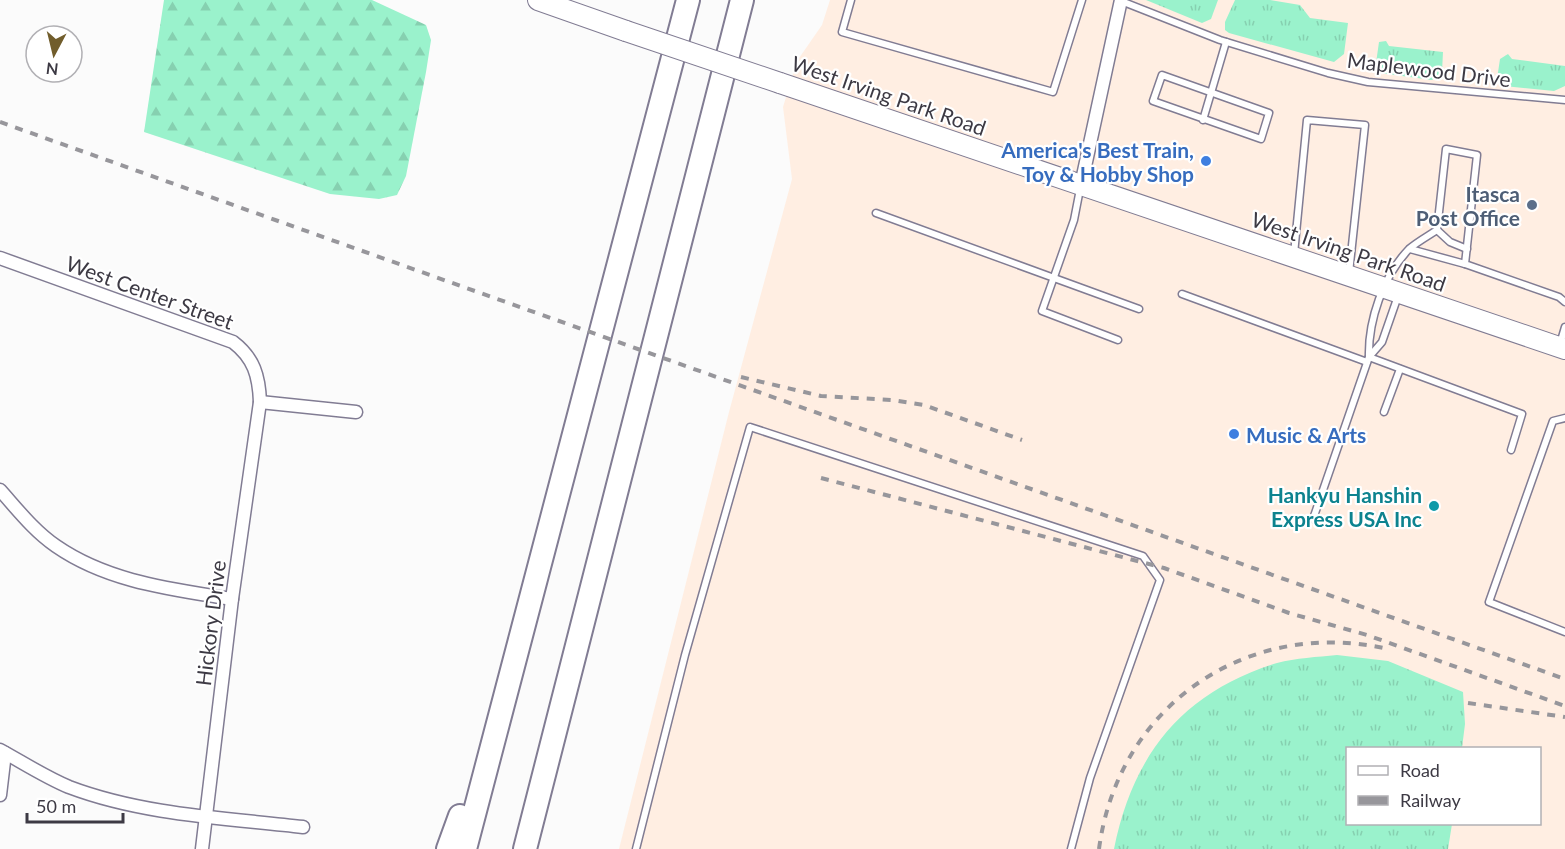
<svg xmlns="http://www.w3.org/2000/svg" width="1565" height="849" viewBox="0 0 1565 849" font-family="Lato,sans-serif">
  <style>
    .industrial { fill: #ffeee2; fill-rule: evenodd }
    .grass { fill: url(#grass-tufts) }
    .forest { fill: url(#forest-firs) }
    .lines { fill: none; stroke-linecap: round; stroke-linejoin: round }
    .service-casing { stroke: #817c93; stroke-width: 9 }
    .minor-casing { stroke: #817c93; stroke-width: 15 }
    .primary-casing { stroke: #817c93; stroke-width: 22 }
    .motorway-casing { stroke: #817c93; stroke-width: 26 }
    .service { stroke: #fff; stroke-width: 6 }
    .minor { stroke: #fff; stroke-width: 12 }
    .primary { stroke: #fff; stroke-width: 20 }
    .motorway { stroke: #fff; stroke-width: 22 }
    .rail { stroke: #97969b; stroke-width: 4; stroke-dasharray: 8 8; stroke-linecap: butt }
    .primary-bridge-casing { stroke: #817c93; stroke-width: 22; stroke-linecap: butt }
    .primary-bridge { stroke: #fff; stroke-width: 20 }
    .shop-dot { fill: #3f7fe0; stroke: #fff; stroke-width: 2 }
    .service-dot { fill: #5c6f8a; stroke: #fff; stroke-width: 2 }
    .culture-dot { fill: #0f9aa8; stroke: #fff; stroke-width: 2 }
    .labels { text-anchor: middle; dominant-baseline: central; stroke-width: 4.5; stroke-linejoin: round; paint-order: stroke }
    .street-label { font-size: 21px; fill: #3d3a44; stroke: #fff }
    .shop-label { font-size: 21px; font-weight: bold; fill: #366cbe; stroke: #fff; text-anchor: end }
    .service-label { font-size: 21px; font-weight: bold; fill: #4e5e75; stroke: #fff; text-anchor: end }
    .culture-label { font-size: 21px; font-weight: bold; fill: #0d838f; stroke: #fff; text-anchor: end }
  </style>
  <defs>
    <pattern id="grass-tufts" width="24" height="20" patternUnits="userSpaceOnUse" patternTransform="scale(1.5)"><rect width="24" height="20" fill="#9af2cc"/><path d="M3 7l-1-3M5 7V3M7 7l1-3M15 17l-1-3M17 17v-4M19 17l1-3" fill="none" stroke="#86d0b0"/></pattern>
    <pattern id="forest-firs" width="22" height="20" patternUnits="userSpaceOnUse" patternTransform="scale(1.5)"><rect width="22" height="20" fill="#9af2cc"/><path d="M5 1l3.5 6h-7zM16 11l3.5 6h-7z" fill="#86d0b0"/></pattern>
  </defs>
  <rect width="100%" height="100%" fill="#fbfbfb"/>
  <path class="industrial" d="M830,0h735v849h-946l110,-437 63,-233 -9,-72 14,-46 25,-36zM1348,748h192v76h-192z"/>
  <g class="grass">
    <polygon points="1146,0 1218,0 1211,19 1202,23"/>
    <polygon points="1235,0 1270,0 1300,5 1310,18 1348,23 1344,54 1334,62 1229,33 1225,30 1225,22"/>
    <polygon points="1386,41 1389,46 1443,52 1442,72 1432,80 1380,73 1376,63 1379,42"/>
    <polygon points="1508,54 1512,59 1565,66 1565,86 1554,91 1504,86 1497,79 1500,59"/>
    <path d="M1337,655l51,6 75,31 2,32 -3,24h-114v76h104l-4,25h-334c19,-95 69,-157 163,-186 19,-5 40,-6 60,-8z"/>
  </g>
  <polygon class="forest" points="164,0 372,0 426,25 431,40 426,72 406,176 397,195 379,199 330,194 144,132"/>
  <g class="lines">
    <defs>
      <g id="service">
        <polyline points="851,0 842,32 1053,92 1082,0"/>
        <polyline points="1121,1 1220,40 1328,73 1368,82 1565,100"/>
        <polygon points="1162,75 1269,113 1261,139 1153,101"/>
        <polyline points="1203,120 1226,42"/>
        <polyline points="1080,189 1074,220 1042,311 1118,340"/>
        <polyline points="876,213 1139,309"/>
        <polyline points="1437,230 1450,242 1467,249"/>
        <polyline points="1410,249 1465,264"/>
        <polyline points="1294,254 1307,120 1365,125 1349,273"/>
        <polyline points="1182,294 1367,362"/>
        <polyline points="1560,344 1565,327"/>
        <path d="M1369,357c-1,-36 14,-81 40,-108 8,-7 19,-13 28,-19l9,-81 31,6 -12,109 94,33 6,5"/>
        <polyline points="1369,357 1522,414 1511,450"/>
        <polyline points="1384,412 1400,369"/>
        <polyline points="1565,418 1553,421 1489,602 1565,632"/>
        <polyline points="1313,519 1369,357 1382,342 1398,296"/>
        <polyline points="636,849 685,655 750,427 1143,556 1160,580 1090,778 1071,849"/>
      </g>
      <g id="minor">
        <polyline points="1081,185 1121,0"/>
        <path d="M0,258l233,84c21,16 26,34 27,60l-28,197 -30,250"/>
        <polyline points="260,402 356,412"/>
        <path d="M0,490c17,19 34,41 56,56 52,36 115,43 176,53"/>
        <path d="M0,750c22,12 45,27 69,37 74,28 156,31 234,40"/>
        <polyline points="0,795 5,753"/>
      </g>
      <g id="primary">
        <polyline points="538,0 626,31"/>
        <polyline points="780,83 1565,349"/>
      </g>
      <g id="motorway">
        <polyline points="448,849 460,816"/>
        <polyline points="465,849 688,0"/>
        <polyline points="525,849 742,0"/>
      </g>
    </defs>
    <use href="#service" class="service-casing"/>
    <use href="#minor" class="minor-casing"/>
    <use href="#primary" class="primary-casing"/>
    <use href="#motorway" class="motorway-casing"/>
    <use href="#service" class="service"/>
    <use href="#minor" class="minor"/>
    <use href="#primary" class="primary"/>
    <use href="#motorway" class="motorway"/>
    <g class="rail">
      <polyline points="0,122 1565,679"/>
      <polyline points="741,377 821,396 892,400 924,405 1022,440"/>
      <polyline points="821,478 1164,568 1289,613 1367,635 1565,706"/>
      <polyline points="1468,703 1565,717"/>
      <path d="M1099,849c19,-144 149,-232 289,-200"/>
    </g>
    <defs>
      <polyline id="primary-bridge" points="626,31 780,83"/>
    </defs>
    <use href="#primary-bridge" class="primary-bridge-casing"/>
    <use href="#primary-bridge" class="primary-bridge"/>
  </g>
  <g class="shop-dot">
    <circle cx="1206" cy="161" r="6"/>
    <circle cx="1234" cy="434" r="6"/>
  </g>
  <circle class="service-dot" cx="1532" cy="205" r="6"/>
  <circle class="culture-dot" cx="1434" cy="506" r="6"/>
  <g class="labels">
    <g class="street-label">
      <text transform="translate(1429 69) rotate(7)">Maplewood Drive</text>
      <text transform="translate(889 95) rotate(19)">West Irving Park Road</text>
      <text transform="translate(1349 251) rotate(19)">West Irving Park Road</text>
      <text transform="translate(150 292) rotate(20)">West Center Street</text>
      <text transform="translate(210 623) rotate(-83)">Hickory Drive</text>
    </g>
    <g class="shop-label">
      <text x="1194" y="149">America's Best Train,<tspan x="1194" dy="24">Toy &amp; Hobby Shop</tspan></text>
      <text x="1246" y="434" text-anchor="start">Music &amp; Arts</text>
    </g>
    <g class="service-label">
      <text x="1520" y="193">Itasca<tspan x="1520" dy="24">Post Office</tspan></text>
    </g>
    <g class="culture-label">
      <text x="1422" y="494">Hankyu Hanshin<tspan x="1422" dy="24">Express USA Inc</tspan></text>
    </g>
  </g>
  <rect x="1346" y="747" width="195" height="78" fill="#ffffff" stroke="#b1b0b4" stroke-width="1.5"/>
  <rect x="1358" y="766" width="30" height="9" fill="#ffffff" stroke="#b1b0b4" stroke-width="1.5"/>
  <text x="1400" y="777" font-size="18" fill="#3d3a44">Road</text>
  <rect x="1358" y="796" width="30" height="9" fill="#97969b" stroke="#b1b0b4" stroke-width="1.5"/>
  <text x="1400" y="807" font-size="18" fill="#3d3a44">Railway</text>
  <g transform="translate(54 54) rotate(187)"><circle r="28" fill="#ffffff" stroke="#b1b0b4" stroke-width="1.5"/>
  <path d="M0-4.5L10 22L0 15L-10 22Z" fill="#715d2c"/>
  <text y="-9" font-size="16" font-weight="bold" text-anchor="middle" fill="#3d3a44">N</text>
  </g>
  <path d="M27 813v9h96v-9" fill="none" stroke="#3d3a44" stroke-width="3"/>
  <text x="36" y="813" font-size="18" fill="#3d3a44" stroke="#ffffff" stroke-width="4.5" paint-order="stroke">50 m</text>
</svg>
